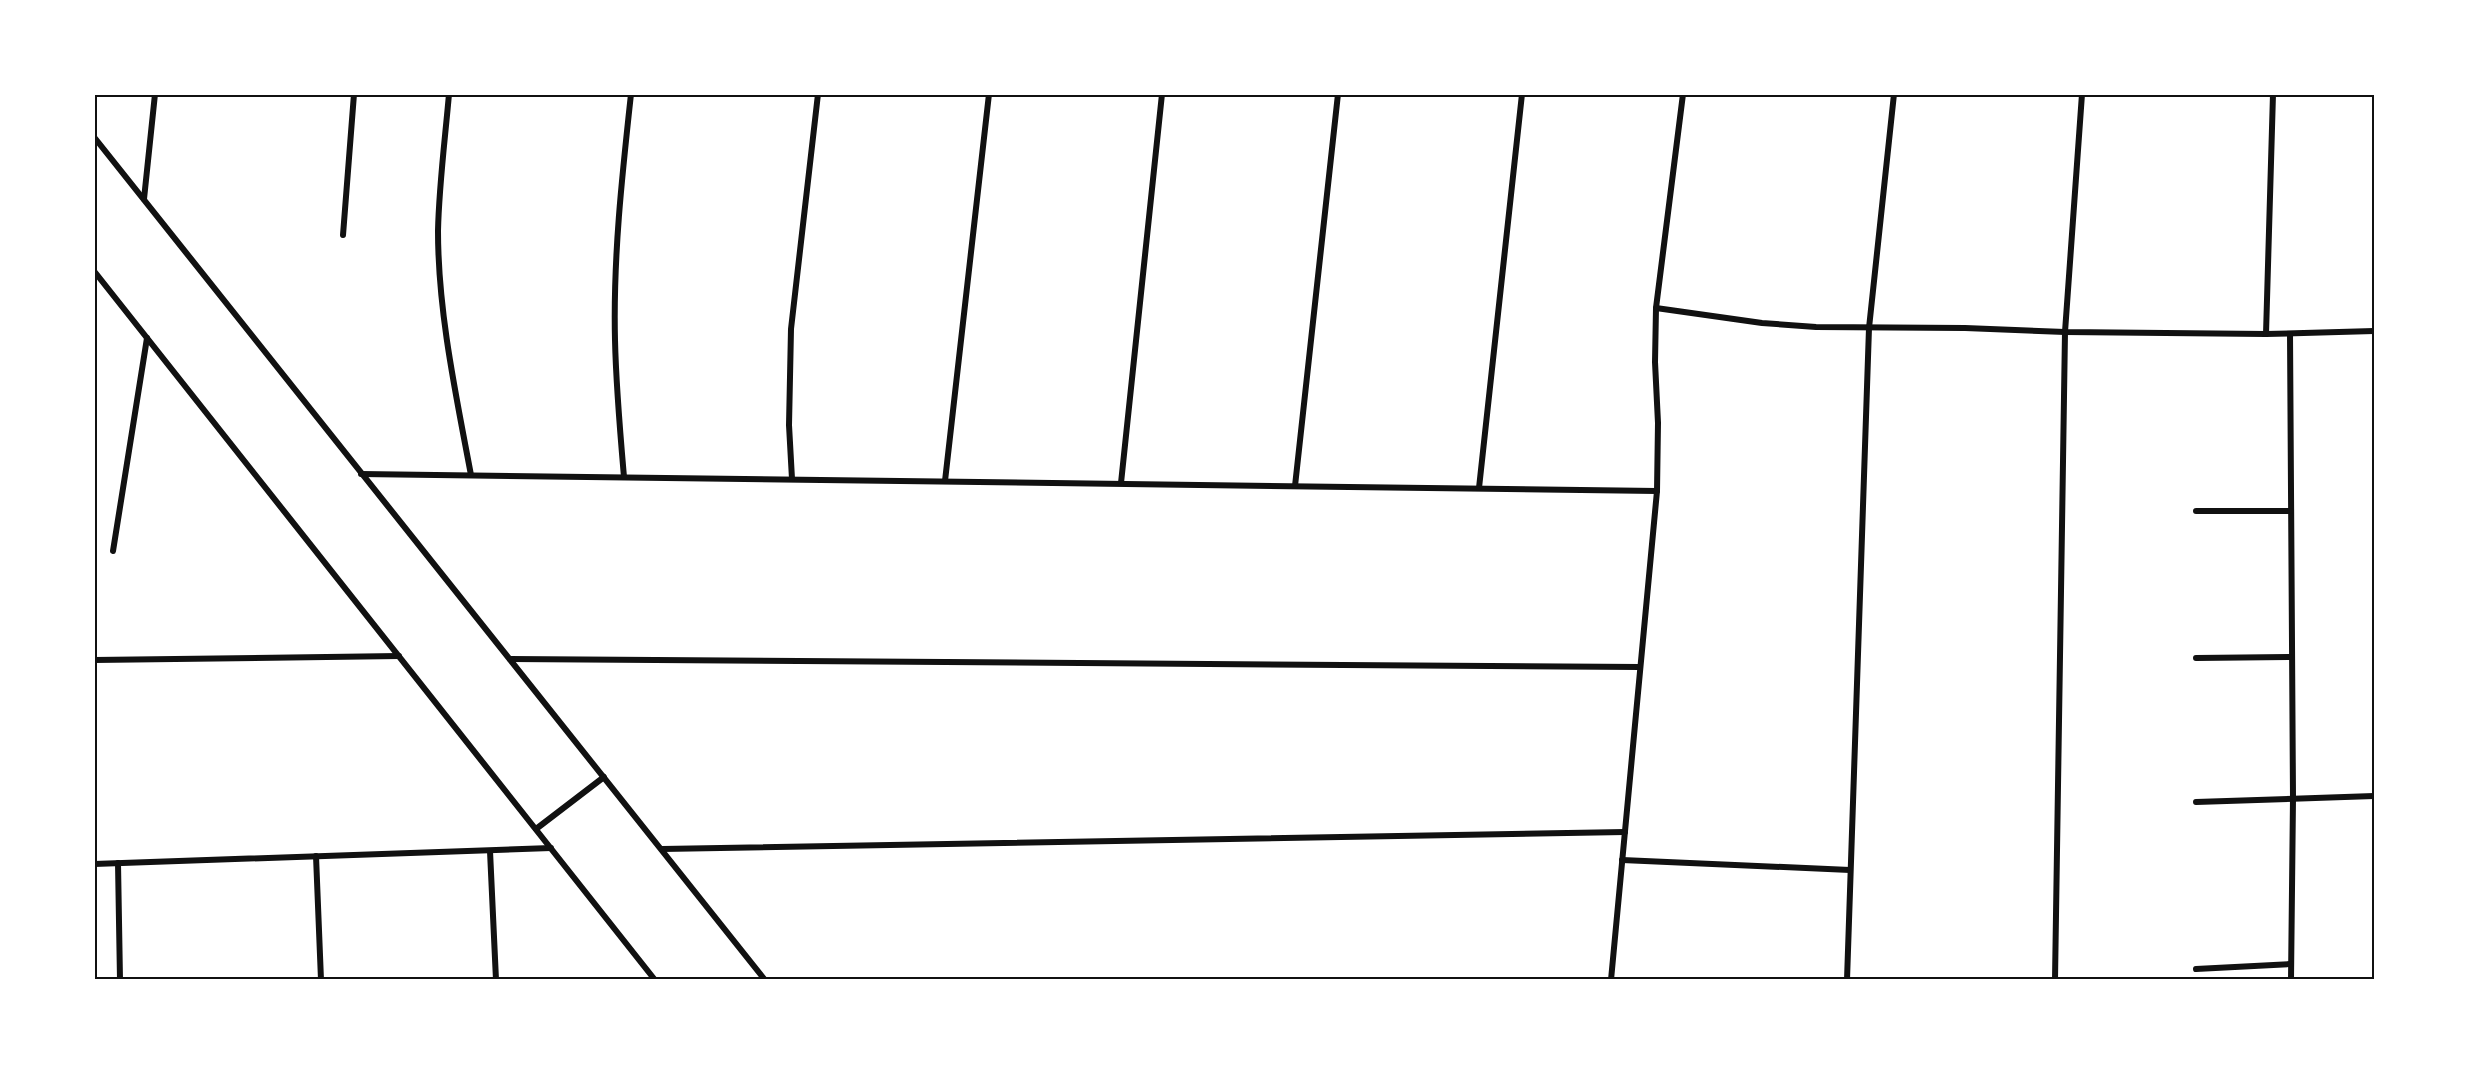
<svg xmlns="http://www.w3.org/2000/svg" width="2469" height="1074" viewBox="0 0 2469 1074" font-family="'DM Sans',sans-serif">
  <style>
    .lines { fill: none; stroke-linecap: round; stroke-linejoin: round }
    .minor { stroke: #111; stroke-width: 6 }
    .neatline { fill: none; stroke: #111; stroke-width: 2 }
  </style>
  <rect width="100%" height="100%" fill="#fff"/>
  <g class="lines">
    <g class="minor">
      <path d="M449,94c-4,46 -10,91 -11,137 0,81 18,164 33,244"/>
      <polyline points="94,137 765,980"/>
      <polyline points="144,199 155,94"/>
      <polyline points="343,235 354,94"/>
      <polyline points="94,271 655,980"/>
      <polyline points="1656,308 1762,323 1816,327 1965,328 2065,332 2266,334 2374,331"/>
      <polyline points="2266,334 2273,94"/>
      <polyline points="2290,334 2293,798 2291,980"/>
      <polyline points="361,474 1657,491"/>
      <path d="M624,477c-4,-46 -8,-91 -9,-137 -2,-82 7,-164 16,-246"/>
      <polyline points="792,479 789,425 791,329 818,94"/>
      <polyline points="945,481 989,94"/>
      <polyline points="1121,483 1162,94"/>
      <polyline points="1295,486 1338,94"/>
      <polyline points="1479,488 1522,94"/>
      <polyline points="2196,511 2290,511"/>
      <polyline points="113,551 147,338"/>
      <polyline points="2196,658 2290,657"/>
      <polyline points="510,659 1640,667"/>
      <polyline points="94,660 399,656"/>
      <polyline points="2196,802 2374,796"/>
      <polyline points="536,829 604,777"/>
      <polyline points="662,849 1625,832"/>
      <polyline points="490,851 496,980"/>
      <polyline points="316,856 321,980"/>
      <polyline points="1622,860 1850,870"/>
      <polyline points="118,863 120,980"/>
      <polyline points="94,864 551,848"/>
      <polyline points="2196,969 2291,964"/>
      <polyline points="1611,980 1657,491 1658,423 1655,362 1656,308 1683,94"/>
      <polyline points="1847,980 1869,328 1894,94"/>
      <polyline points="2055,980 2065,332 2082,94"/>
    </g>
  </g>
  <rect width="2469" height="1074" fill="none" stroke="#ffffff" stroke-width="192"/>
  <rect x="96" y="96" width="2277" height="882" class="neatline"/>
</svg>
